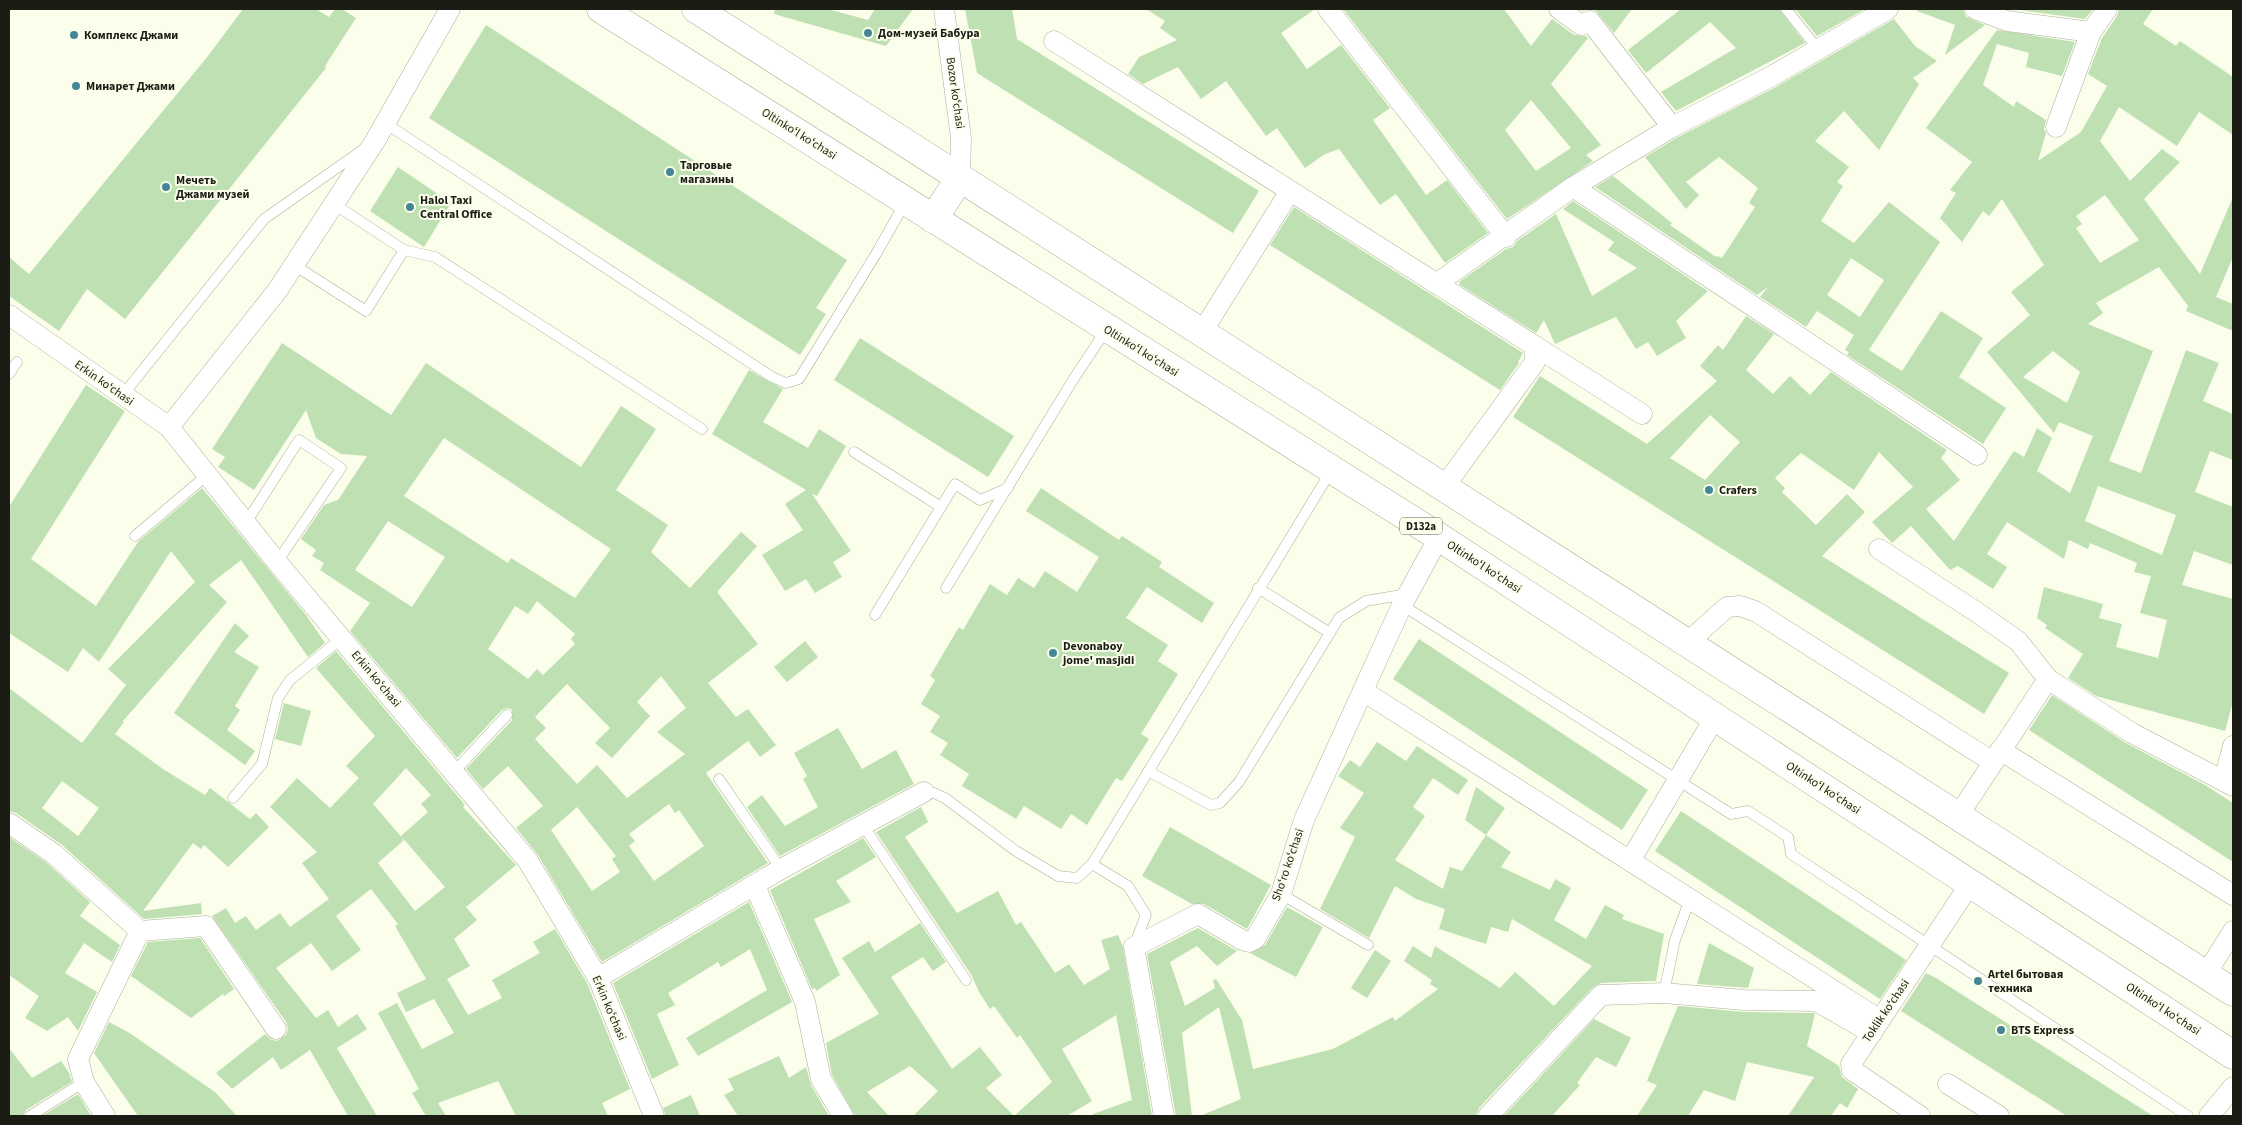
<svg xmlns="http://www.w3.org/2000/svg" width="2242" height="1125" viewBox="0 0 2242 1125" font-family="'Source Sans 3',sans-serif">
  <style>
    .building { fill: #bfe0b3; fill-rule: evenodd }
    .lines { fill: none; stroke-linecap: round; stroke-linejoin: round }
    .lane-casing { stroke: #a9af97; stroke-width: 11 }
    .street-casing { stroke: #a9af97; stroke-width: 21 }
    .primary-casing { stroke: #a9af97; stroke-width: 29 }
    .lane { stroke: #fff; stroke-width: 10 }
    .street { stroke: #fff; stroke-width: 20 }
    .primary { stroke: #fff; stroke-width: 28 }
    .poi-dot { fill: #438796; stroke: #fafeeb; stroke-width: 2 }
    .labels { text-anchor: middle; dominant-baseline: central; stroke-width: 4; stroke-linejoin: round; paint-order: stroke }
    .shield { fill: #fafeeb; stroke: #5e6054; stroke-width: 1 }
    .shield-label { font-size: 11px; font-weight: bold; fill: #1b1d14 }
    .poi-label { font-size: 12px; font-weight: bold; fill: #1b1d14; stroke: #fafeeb; text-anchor: start }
    .street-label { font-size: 12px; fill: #1b1d14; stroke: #fafeeb }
  </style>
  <rect width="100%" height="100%" fill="#fafeeb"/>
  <g class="building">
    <polygon points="243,9 316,9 329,17 335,9 342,9 356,18 325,66 326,68 125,319 87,289 59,331 9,296 9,257 29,274 208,56"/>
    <polygon points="775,9 828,9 868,20 875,9 913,9 886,46 774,14"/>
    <polygon points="965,9 1012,9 1017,39 1259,191 1233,233 977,73"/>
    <polygon points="1146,9 1315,9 1281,33 1307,69 1341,45 1390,108 1373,120 1426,195 1447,180 1488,233 1445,263 1396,194 1380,205 1339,149 1325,154 1305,168 1277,128 1266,136 1226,81 1201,99 1178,67 1143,84 1128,74 1139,57 1177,40 1160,28 1165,21"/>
    <path d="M1343,9h161l27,37 21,-27 22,16 12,1 2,2 -37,46 50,61 -15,10 7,6 -86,58zM1531,100l40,48 -35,23 -31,-41z"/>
    <polygon points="1579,9 1632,9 1614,33 1596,11 1590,9 1582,11"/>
    <polygon points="1681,9 1779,9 1805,43 1676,111 1661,92 1736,48 1710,22 1646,73 1628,50"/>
    <polygon points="1795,9 1865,9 1817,36"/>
    <polygon points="1917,9 1963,9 1966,17 1985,25 1945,55 1955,25 1917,11"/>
    <polygon points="2013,9 2093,9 2085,19"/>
    <path d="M2119,9h34l-10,15 33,22 4,-5 53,36v58l-34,-23 -22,34 -58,-39 -19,34 30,40 32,-32 18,13 -36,37 56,75 33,-77v60l-17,40 17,7v27l-47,-20 2,-5 -29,-39 -63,36 7,10 -15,11 65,27 -44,110 32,12 45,-123 33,13 -16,38 30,13v46l-23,-9 -15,41 38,15v58l-39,-14 -12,34 51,14v102l-8,30 -129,-35 -28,-18 15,-24 -38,-26 2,-3 -10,-7 7,-31 59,17 -4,14 23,6 -6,23 42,11 9,-38 -27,-7 11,-37 -17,-4 3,-9 -47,-20 -2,6 -19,-9 -5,19 -57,-37 -20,32 20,13 -14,22 -35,-23 -8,4 -39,-44 -19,17 -20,-21 41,-35 -34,-35 -25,38 -53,-37 -12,11 -14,14 10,10 -3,4 34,33 31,-31 18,18 -43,44 187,117 -25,41 -471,-297 27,-41 107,68 70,-63 -17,-15 18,-21 5,5 23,-34 28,18 -28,36 27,24 17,-18 20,19 21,-23 116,78 -6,8 19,22 -34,29 28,32 60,-90 10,6 13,-29 15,10 -15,33 33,22 23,-57 -34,-14 -5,11 -67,-81 43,-37 -19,-23 33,-27 -42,-66 -13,17 -6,-5 -21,31 -22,-24 16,-25 -6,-3 22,-28 -46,-34 71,-98 78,12 -13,34 -36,-9 3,-14 -32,-9 -14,41 31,22 2,-6 30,19 -2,9 2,4 -8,28 43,-29 26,-46 -19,-12 14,-36 15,-22zM2105,195l34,45 -39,23 -24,-35 6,-4 -6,-8zM2053,351l27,21 -13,31 -44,-26zM1710,415l30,27 -35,38 -35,-22zM2098,486l78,29 -14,40 -77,-34z"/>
    <path d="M1894,19l21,27 22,15 -24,17 6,6 -40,66 -35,-39 -29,30 34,26 -12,15 6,4 -22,35 33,22 35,-41 51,40 -71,108 33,21 39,-60 42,27 -24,39 47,31 -23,36 -136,-89 2,-3 -4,-2 9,-15 -37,-24 -11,16 -46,-30 8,-10 -11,8 -162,-108 18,-11 59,47 -2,2 46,32 2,-1 4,2 33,-51 -6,-4 9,-15 -39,-31 -33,25 13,13 -13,14 -41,-52 33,-20 98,-50zM1851,258l33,22 -24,37 -33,-22z"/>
    <polygon points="486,25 847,260 816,308 826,314 800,355 429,118"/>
    <polygon points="398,167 451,203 424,247 370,211"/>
    <polygon points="1573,201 1708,291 1676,321 1686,338 1657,356 1648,342 1636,349 1616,317 1555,344 1544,320 1536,333 1460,285 1459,282 1506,249 1513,247 1517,241 1556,214 1592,296 1637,268 1608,250 1614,242 1563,209"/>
    <polygon points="1294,207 1523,353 1518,362 1519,363 1500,390 1270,245"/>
    <polygon points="860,338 1014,436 988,477 834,380"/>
    <path d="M282,343l109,72 35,-52 155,104 40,-61 35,23 -40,61 52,35 -17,27 39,36 51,-56 16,14 -40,46 41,52 -50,39 28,34 12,-8 28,36 -16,12 -12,-16 -42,32 62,90 -166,99 -64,-107 -22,-27 27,-22 -35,-40 -25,23 -17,-20 46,-49v-10l-4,-2 -6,2 -45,48 -107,-127 20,-28 -50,-33 4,-7 -12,-7 4,-6 -15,-11 23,-34 14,-5 29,-44 -26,-2 -25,-16 -10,-28 -52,80 -36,-23 7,-10 -13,-8zM444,438l167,111 -36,49 -64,-40 -3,5 -104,-67zM388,521l57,36 -33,50 -57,-37zM537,601l38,33 -4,5 4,5 -32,31 -6,-6 -9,10 -40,-30 27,-43 13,8zM661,676l25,32 -29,24 28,22 -58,44 -30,-33 -20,19 -42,-45 11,-11 -11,-11 32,-33 43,44 -15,15 17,15 38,-42 -13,-14zM669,804l6,9 4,-3 25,36 -50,35 -25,-35 6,-5 -6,-7zM577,807l39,49 -4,3 8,13 -28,19 -41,-61z"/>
    <polygon points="749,370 783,389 763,422 808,448 819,429 846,446 817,496 812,494 851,551 833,562 842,577 815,593 806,579 785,591 762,555 803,530 785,504 806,490 712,434"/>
    <path d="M86,385l39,26 -94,148 65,47 42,-64 64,-54 104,127 19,28 -17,14 -67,-97 -32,25 18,17 -104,119 1,1 -9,12 48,35 42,26 5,-7 40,31 6,-6 13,14 -41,40 -24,-22 -3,4 -8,-6 -50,68 58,-8 1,11 -58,5 -82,-74 -46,-32 -7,-2v-123l73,55 44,-58 -18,-16 87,-87 -24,-31 -72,111 -16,-14 -15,24 -59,-39v-126zM62,781l37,27 -21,28 -36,-28z"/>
    <polygon points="1041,488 1119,540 1122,536 1162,562 1159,567 1214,603 1202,623 1147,587 1126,618 1168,645 1158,661 1178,674 1141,734 1149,739 1122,781 1116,778 1087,825 1071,814 1061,829 1024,806 1016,819 962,786 969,774 940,755 948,743 930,732 940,716 921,704 935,680 930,676 959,627 963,630 990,584 1007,595 1018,578 1034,588 1045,571 1077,592 1099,557 1026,511"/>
    <polygon points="235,623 249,636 234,652 259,667 235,706 240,710 227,730 255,751 245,765 174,713"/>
    <polygon points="1419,639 1648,790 1622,830 1393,679"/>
    <polygon points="805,641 818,657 787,682 774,667"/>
    <path d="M336,651l129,154 -2,2 53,58 -50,42 11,13 -23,19 16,27 -23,13 21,36 34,-17 -10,-18 48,-27 -7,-11 22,-13 32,54 43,106 -28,14 6,13h-92l-18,-35 -60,22 8,13h-20l-14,-23 7,-4 -41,-76 19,-10 25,46 32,-16 -20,-34 -28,13 -9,-19 29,-14 -31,-53 3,-2 -27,-35 -35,27 25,34 -29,21 -21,-28 -35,25 40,50 12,-8 10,17 19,-13 10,15 -30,19 40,68h-29l-38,-66 -29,20 -8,-13 -41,32 -16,-16 49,-39 5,5 7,2 9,-6 2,-6 -2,-7 -74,-106 14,-8 9,15 11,-7 10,14 24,-17 10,14 39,-28 -27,-36 15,-11 -47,-45 27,-29 33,30 29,-30 -13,-12 29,-30 -59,-68zM406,768l25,27 -10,9 7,8 -27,24 44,51 -30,24 -37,-48 26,-23 -31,-36z"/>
    <polygon points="2052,695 2126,743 2205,785 2233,803 2233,862 2029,730"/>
    <polygon points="284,703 311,711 301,746 275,739"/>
    <polygon points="838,728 862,769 896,750 914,784 780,856 747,807 762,795 785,826 818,807 803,779 807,776 794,753"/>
    <polygon points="1377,742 1406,761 1417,746 1468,780 1458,795 1433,778 1413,807 1425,816 1395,860 1443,889 1450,867 1462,871 1486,835 1511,852 1501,867 1550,890 1555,879 1571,888 1554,920 1586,939 1605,905 1624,915 1622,919 1664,934 1656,981 1601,983 1593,987 1479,1108 1476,1116 1200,1116 1241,1099 1219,1007 1182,1033 1192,1116 1176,1116 1147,954 1198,928 1237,951 1217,966 1197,946 1170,962 1185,1006 1215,988 1213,980 1216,979 1242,1020 1253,1069 1333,1049 1393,1017 1395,1021 1438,989 1430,984 1432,980 1404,961 1413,946 1431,958 1435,946 1500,988 1515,972 1554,1006 1592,966 1512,919 1508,932 1491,927 1486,944 1439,929 1445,909 1416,899 1395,886 1369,938 1320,909 1355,837 1340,828 1364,793 1338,776 1350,760 1360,767"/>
    <polygon points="1476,787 1505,808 1486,835 1465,820"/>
    <polygon points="921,807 928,822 905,837 957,913 998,891 1016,925 1021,922 1055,973 1069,964 1084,985 1110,969 1101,940 1118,935 1123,947 1152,1116 1093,1116 1093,1114 1132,1100 1116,1015 1062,1049 1092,1101 1067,1116 913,1116 938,1091 910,1066 867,1092 889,1116 855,1116 832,1075 826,1043 879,1014 842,958 869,941 875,952 920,923 946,962 933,971 923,957 891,977 952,1069 980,1047 1002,1075 986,1088 1014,1116 1052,1082 1020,1035 1017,1038 994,1006 990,1009 979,992 972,976 876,832"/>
    <polygon points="1681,811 1906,960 1880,999 1655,851"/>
    <polygon points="1170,827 1271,885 1247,929 1204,904 1192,904 1142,876"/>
    <polygon points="9,837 47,863 90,902 80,916 120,945 112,962 84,943 65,973 97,992 78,1031 68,1017 47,1031 25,1018 39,996 9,975"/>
    <polygon points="863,838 876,857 836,881 851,902 814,919 840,975 816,991 815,988 812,989 770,890"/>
    <polygon points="749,902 792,1002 698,1056 686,1038 767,990 750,949 721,967 718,962 668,993 675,1005 657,1014 679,1065 652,1079 613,983"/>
    <polygon points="1287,907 1323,927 1296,977 1250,953 1265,945"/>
    <polygon points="200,938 234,989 224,996 223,994 191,1018 131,976 148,942"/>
    <polygon points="1709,943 1754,968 1748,988 1697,984"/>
    <polygon points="1375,950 1391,961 1367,998 1351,988"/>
    <polygon points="1926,973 1936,978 2153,1116 2067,1116 1901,1011"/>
    <polygon points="1678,1006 1744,1012 1813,1013 1815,1014 1807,1046 1839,1066 1842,1077 1858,1089 1847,1108 1840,1103 1831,1116 1788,1116 1814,1077 1747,1062 1735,1101 1704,1090 1688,1116 1637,1116 1657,1085 1647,1081"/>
    <polygon points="1594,1019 1631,1038 1616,1067 1596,1057 1577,1083 1580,1085 1552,1116 1504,1116"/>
    <polygon points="109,1022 128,1032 215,1092 237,1116 138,1116 94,1053"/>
    <polygon points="9,1048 32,1078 61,1061 69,1073 72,1082 26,1110 23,1116 9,1116"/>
    <polygon points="779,1056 789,1078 806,1067 811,1085 829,1116 738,1116 724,1095 734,1090 728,1079"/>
    <polygon points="78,1094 91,1116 42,1116"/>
    <polygon points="691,1095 700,1116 666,1116 663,1108"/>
  </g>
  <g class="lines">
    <defs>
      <g id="lane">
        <polyline points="1786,9 1818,49"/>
        <polyline points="385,123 772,377 786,383 799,379 876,254 905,203"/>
        <polyline points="404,250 435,257 702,429"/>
        <polyline points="294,265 366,311 404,250 334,204"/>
        <polyline points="9,374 17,362"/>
        <polyline points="122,396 264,219 364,149"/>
        <polyline points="854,452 941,507"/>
        <polyline points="246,523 299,440 341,468 277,562"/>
        <polyline points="135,536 207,475"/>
        <polyline points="946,588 1073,380 1106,330"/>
        <polyline points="1258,588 1330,633"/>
        <polyline points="1402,605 1731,814 1748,811 1788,837 1791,854 2188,1116"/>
        <polyline points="875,615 955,484 980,500 1008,488"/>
        <polyline points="1148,771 1211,805 1220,803 1239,782 1339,618 1366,601 1407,594"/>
        <polyline points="454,772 507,715"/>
        <polyline points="719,779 781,869"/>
        <polyline points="924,792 934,793 945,798 1016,851 1058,876 1077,878 1092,864 1331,471"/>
        <polyline points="233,798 262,764 278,698 290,680 342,638"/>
        <polyline points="863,825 966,980"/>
        <polyline points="1092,864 1128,886 1146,915 1134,946"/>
        <polyline points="1281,894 1368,945"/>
        <polyline points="1664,993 1675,940 1690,899"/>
        <polyline points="30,1116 84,1082"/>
      </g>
      <g id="street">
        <polyline points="944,9 961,138 960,178"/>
        <polyline points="1328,9 1506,237"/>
        <polyline points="1559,9 1581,25 1590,21 1672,127"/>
        <polyline points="1975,9 2007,21 2091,32 2107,9"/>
        <polyline points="1054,41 1535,346 1535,362 1444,487"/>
        <polyline points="2056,127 2091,32"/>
        <polyline points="1573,187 1977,455"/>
        <polyline points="1436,284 1573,187 1672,127 1770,77 1888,9"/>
        <polyline points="9,315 169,427 277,562 528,861 598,978 654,1116"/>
        <polyline points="1202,332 1290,191"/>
        <polyline points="1535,346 1642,414"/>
        <polyline points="169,427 277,291 375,141 450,9"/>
        <polyline points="1879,549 1975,611 2018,641 2048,679"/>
        <polyline points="1687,643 1727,607 1740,606 1755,611 1993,762"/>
        <polyline points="1363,691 1880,1020"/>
        <polyline points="2000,750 2233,895"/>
        <polyline points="2224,780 2233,746"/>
        <polyline points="1958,816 2048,679 2132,733 2233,786"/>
        <polyline points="9,823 54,854 140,931 78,1059 84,1082 105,1116"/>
        <polyline points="1630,861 1715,717"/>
        <polyline points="755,886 805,1002 821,1079 843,1116"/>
        <polyline points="140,931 206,926 276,1029"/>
        <polyline points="2206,974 2233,931"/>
        <polyline points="598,978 781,869 924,792"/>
        <polyline points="1948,1084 1999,1116"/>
        <polyline points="1164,1116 1134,947 1198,914 1242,940 1249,942 1255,939 1281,894 1304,820 1402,605 1439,537"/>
        <polyline points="1488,1116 1601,995 1664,993 1744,1000 1816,1001 1872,1033"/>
        <polyline points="1920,1116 1852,1070 1851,1064 1970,884"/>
        <polyline points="2209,1116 2233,1087"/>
      </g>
      <g id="primary">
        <polyline points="601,9 1439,537 2233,1055"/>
        <polyline points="696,9 2233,992"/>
        <polyline points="933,219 960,178"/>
      </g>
    </defs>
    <use href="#lane" class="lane-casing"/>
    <use href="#street" class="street-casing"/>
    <use href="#primary" class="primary-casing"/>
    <use href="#lane" class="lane"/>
    <use href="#street" class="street"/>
    <use href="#primary" class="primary"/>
  </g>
  <g class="poi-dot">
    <circle cx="868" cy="33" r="5"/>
    <circle cx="74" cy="35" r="5"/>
    <circle cx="76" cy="86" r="5"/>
    <circle cx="670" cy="172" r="5"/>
    <circle cx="166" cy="187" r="5"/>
    <circle cx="410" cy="207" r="5"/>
    <circle cx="1709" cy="490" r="5"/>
    <circle cx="1053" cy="653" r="5"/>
    <circle cx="1978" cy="981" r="5"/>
    <circle cx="2001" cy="1030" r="5"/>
  </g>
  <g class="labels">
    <rect class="shield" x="1400" y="517.5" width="42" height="17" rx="4"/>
    <g class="shield-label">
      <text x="1421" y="526">D132a</text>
    </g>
    <g class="poi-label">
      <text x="878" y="33">Дом-музей Бабура</text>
      <text x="84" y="35">Комплекс Джами</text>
      <text x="86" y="86">Минарет Джами</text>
      <text x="680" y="165">Тарговые<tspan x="680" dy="14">магазины</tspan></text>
      <text x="176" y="180">Мечеть<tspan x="176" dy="14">Джами музей</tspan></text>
      <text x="420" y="200">Halol Taxi<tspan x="420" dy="14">Central Office</tspan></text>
      <text x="1719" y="490">Crafers</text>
      <text x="1063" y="646">Devonaboy<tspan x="1063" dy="14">jome' masjidi</tspan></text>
      <text x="1988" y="974">Artel бытовая<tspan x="1988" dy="14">техника</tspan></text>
      <text x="2011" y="1030">BTS Express</text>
    </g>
    <g class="street-label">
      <text transform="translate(955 93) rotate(82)">Bozor koʻchasi</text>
      <text transform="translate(799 134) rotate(32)">Oltinkoʻl koʻchasi</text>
      <text transform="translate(1141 351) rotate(32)">Oltinkoʻl koʻchasi</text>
      <text transform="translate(104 383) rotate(35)">Erkin koʻchasi</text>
      <text transform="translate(1484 567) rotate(33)">Oltinkoʻl koʻchasi</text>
      <text transform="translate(376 679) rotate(50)">Erkin koʻchasi</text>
      <text transform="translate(1823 788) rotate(33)">Oltinkoʻl koʻchasi</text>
      <text transform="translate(1288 865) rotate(-71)">Shoʻro koʻchasi</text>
      <text transform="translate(609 1008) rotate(67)">Erkin koʻchasi</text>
      <text transform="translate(2163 1009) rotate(33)">Oltinkoʻl koʻchasi</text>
      <text transform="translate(1886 1011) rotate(-56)">Toklik koʻchasi</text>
    </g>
  </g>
  <rect width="2242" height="1125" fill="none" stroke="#1b1d14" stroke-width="20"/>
</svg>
